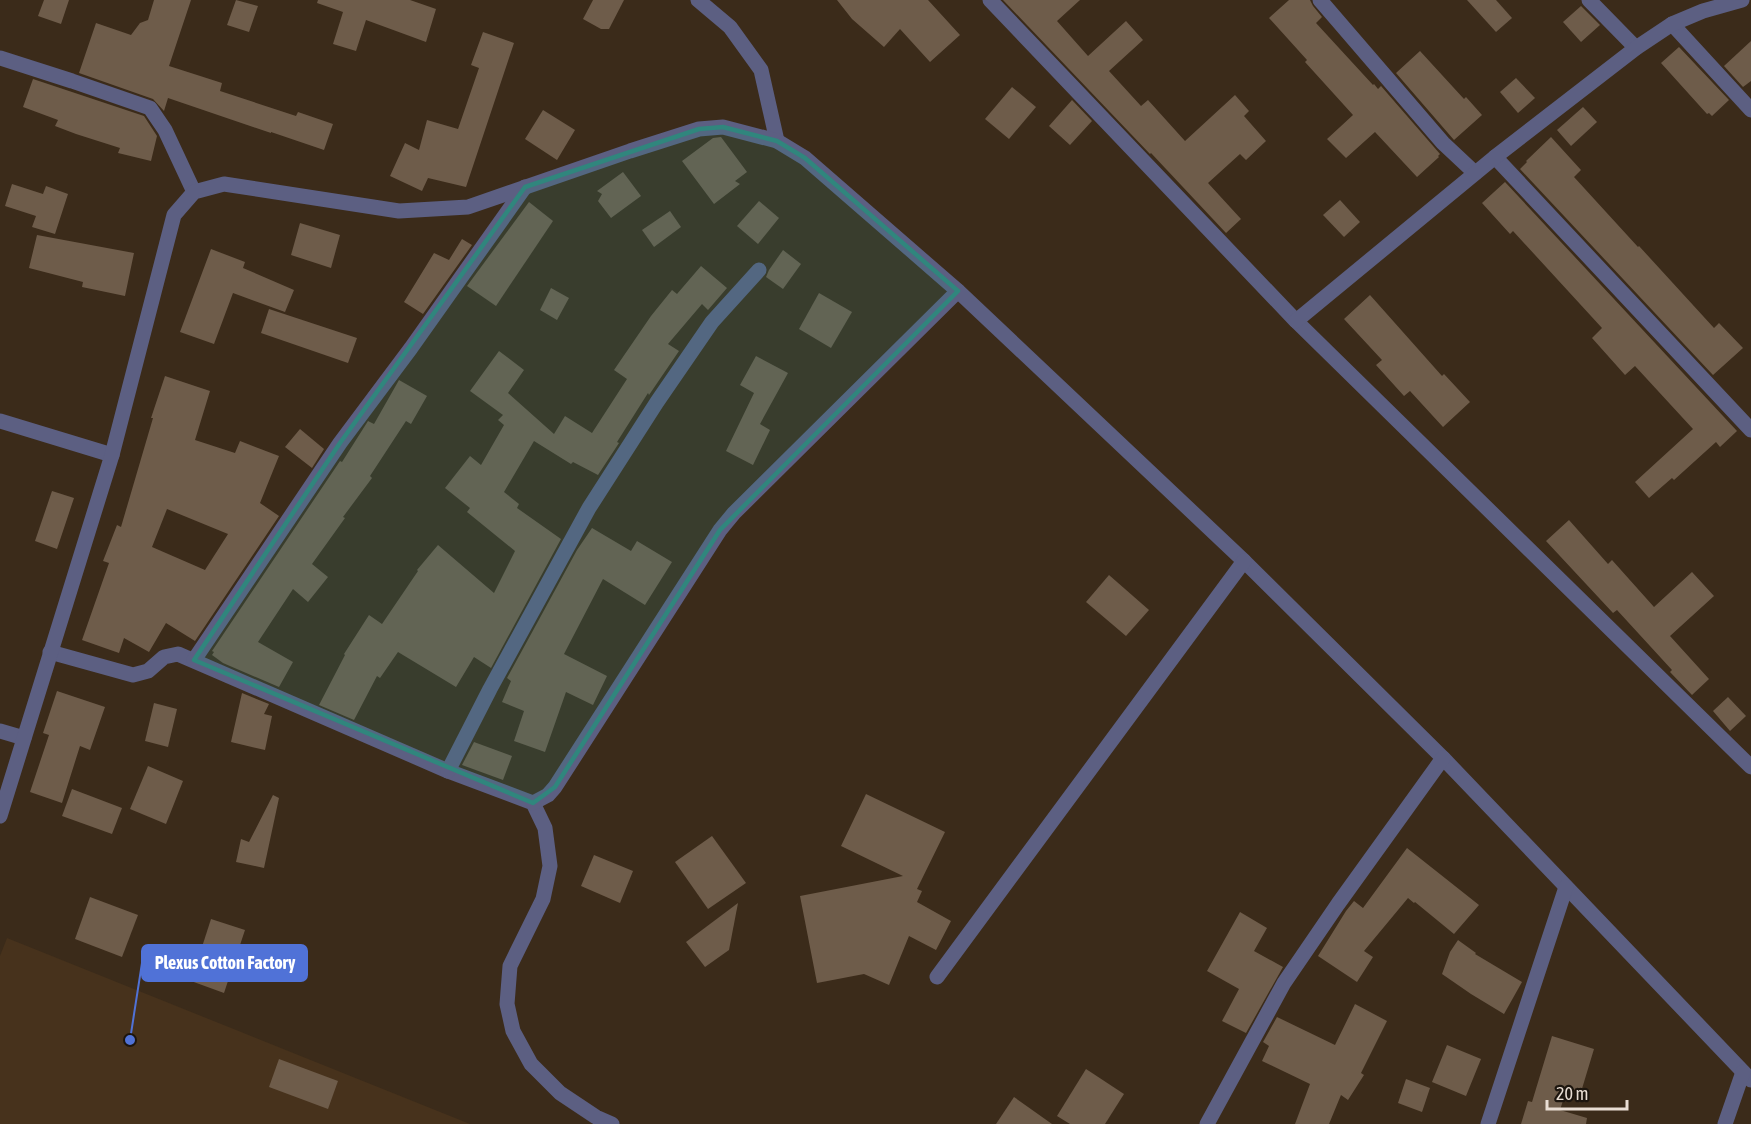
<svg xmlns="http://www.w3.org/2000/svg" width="1751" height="1124" viewBox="0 0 1751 1124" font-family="'Asap Condensed',sans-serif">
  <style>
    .built { fill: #47321c }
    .building { fill: #6e5c4a; fill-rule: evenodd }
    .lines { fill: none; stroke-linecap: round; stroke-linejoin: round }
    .minor { stroke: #5c5f82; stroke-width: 15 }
    .marked { fill: #30867d; fill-opacity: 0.2; stroke: #30867d; stroke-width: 4.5; stroke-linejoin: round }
    .leader { fill: none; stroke: #5072d7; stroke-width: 2 }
    .callout-dot { fill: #5072d7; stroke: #1c150e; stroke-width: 2 }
    .callout { fill: #5072d7; stroke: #5072d7; stroke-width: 2 }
    .callout-label { font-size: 18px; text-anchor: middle; font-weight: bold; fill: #fff }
  </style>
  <rect width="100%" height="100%" fill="#3b2b1a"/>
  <polygon class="built" points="7,938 470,1124 0,1124 0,956"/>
  <g class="building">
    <polygon points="44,0 69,0 61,24 38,16"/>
    <polygon points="154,0 191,0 169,66 222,83 220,91 296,116 298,112 333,124 324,150 271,132 271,133 168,98 164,111 153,99 79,73 96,23 131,35 140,23 148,20"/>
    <polygon points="236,0 258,6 249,32 227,25"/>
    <polygon points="318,0 410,0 436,9 426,42 366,20 356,51 333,44 343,12 317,3"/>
    <polygon points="593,0 624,0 609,29 601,29 583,19"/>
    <polygon points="837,0 928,0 960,35 930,62 900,29 884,47 852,19"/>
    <polygon points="1003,0 1080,0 1057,21 1088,56 1126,21 1143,40 1109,71 1141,106 1148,100 1185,141 1235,95 1249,111 1244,116 1266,141 1246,160 1240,154 1208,183 1241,219 1226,233 1151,153 1150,154"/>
    <polygon points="1289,0 1310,0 1313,6 1322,17 1316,23 1373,85 1374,84 1378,89 1381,86 1440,154 1438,156 1439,157 1417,177 1375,132 1346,158 1327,139 1353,115 1305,62 1307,60 1269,18"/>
    <polygon points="1467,0 1496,0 1512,18 1496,32"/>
    <polygon points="1581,6 1600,25 1581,42 1563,22"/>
    <polygon points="483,32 514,43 466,187 428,178 422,191 390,176 405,143 419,150 427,120 458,129 479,68 471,65"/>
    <polygon points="1751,41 1751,81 1743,87 1724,66"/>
    <polygon points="1679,47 1729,100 1712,116 1709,113 1707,114 1661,63"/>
    <polygon points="1420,51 1464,99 1466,97 1482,115 1454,140 1396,73"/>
    <polygon points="1516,78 1535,98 1518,113 1500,92"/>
    <polygon points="33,79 144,116 157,136 151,161 118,153 120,148 76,134 55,126 58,120 23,107"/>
    <polygon points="1012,87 1036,107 1009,139 985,119"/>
    <polygon points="1072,100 1092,121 1070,145 1049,126"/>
    <polygon points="1583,107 1597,122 1571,146 1557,130"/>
    <polygon points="543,110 575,130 557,160 525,139"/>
    <polygon points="721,137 747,172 735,181 740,184 714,204 682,161 713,138"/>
    <polygon points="1551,137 1581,170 1574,177 1638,247 1639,246 1714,328 1719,323 1743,348 1713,375 1520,169 1527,162 1526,161"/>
    <polygon points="623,172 641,196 611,218 598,201 602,194 597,191"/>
    <polygon points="1505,182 1737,431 1720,447 1716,442 1674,480 1672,478 1649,498 1635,482 1693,429 1635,366 1625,375 1592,338 1602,328 1513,231 1510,234 1482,203"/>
    <polygon points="12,184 43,194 46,186 68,194 55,234 32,227 36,216 5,206"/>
    <polygon points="1340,200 1360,222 1344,237 1323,215"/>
    <polygon points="759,201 779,218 758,244 737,226"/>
    <polygon points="529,202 553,221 496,306 467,286"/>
    <polygon points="670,211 681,227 654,247 642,230"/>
    <polygon points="300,223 340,235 331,268 291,255"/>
    <polygon points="37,235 134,253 125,296 82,287 83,282 29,268"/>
    <polygon points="462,239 472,245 423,314 404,302 434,253 449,260"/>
    <polygon points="211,249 245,262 243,268 294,290 285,312 233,293 214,344 180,332"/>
    <polygon points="783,250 801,264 783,289 766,277 769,270"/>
    <polygon points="701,266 727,288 708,310 702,304 668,344 679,351 649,395 648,393 617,442 619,443 617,446 598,475 573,462 571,464 534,441 504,492 519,504 517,508 561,539 491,668 474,657 456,687 398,652 380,678 377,676 354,720 319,705 345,655 344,654 369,615 382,624 418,571 417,570 438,545 494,593 515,551 467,512 470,508 445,488 470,456 481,465 504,425 498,420 503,415 470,391 499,351 524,370 508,393 554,434 565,416 592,433 627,379 614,370 651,316 672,290 677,294"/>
    <polygon points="551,288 569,298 557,320 540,310"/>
    <polygon points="819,293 852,312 831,348 799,329"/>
    <polygon points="1370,295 1442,376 1444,374 1470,402 1443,427 1410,391 1404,396 1376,365 1382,360 1344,319"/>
    <polygon points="269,309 357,338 348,363 261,333"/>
    <polygon points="756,356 788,373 760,424 770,430 753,465 726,451 754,393 740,385"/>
    <path d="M165,376l45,15 -15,49 40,13 5,-12 39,15 -19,47 19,13 -84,125 -29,-18 -17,29 -25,-14 -5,15 -37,-13 27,-77 -6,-2 14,-36 4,2 32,-109h-2zM167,509l61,25 -23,36 -53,-23z"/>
    <polygon points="399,380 427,396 411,424 406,421 370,476 372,478 343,517 345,518 312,564 328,577 308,602 293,589 258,642 293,662 279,687 223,663 212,655 214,652 212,651 340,461 342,462 368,421 374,424"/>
    <polygon points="300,429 324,449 312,468 285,447"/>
    <polygon points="52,491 74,498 57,549 35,541"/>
    <polygon points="1569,520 1608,564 1612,560 1654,607 1692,572 1714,596 1670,636 1709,679 1692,695 1670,672 1672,670 1617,610 1613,613 1546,541"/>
    <polygon points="592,528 631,551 637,541 672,562 645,605 603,579 564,654 607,676 593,705 566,692 545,752 514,741 524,711 502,702 511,681 507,678 577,550"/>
    <polygon points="1109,575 1149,610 1126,636 1086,602"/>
    <polygon points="57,691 105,707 90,750 80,746 62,803 30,792 49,735 43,733"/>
    <polygon points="242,693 269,704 264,714 272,716 265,750 231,742"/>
    <polygon points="1728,697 1746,716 1730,731 1713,711"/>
    <polygon points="154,703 177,709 168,747 145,741"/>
    <polygon points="474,742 512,756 503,780 462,765"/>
    <polygon points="148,766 183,781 166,824 130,809"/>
    <polygon points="72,789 122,808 112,834 62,816"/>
    <polygon points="866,794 945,832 917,889 922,891 917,902 951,921 936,950 909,936 889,985 864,974 817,983 800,896 903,876 841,846"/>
    <polygon points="273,795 279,798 264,868 236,862 241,839 249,842"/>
    <polygon points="712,836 746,883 708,909 675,862"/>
    <polygon points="1407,848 1479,905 1454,934 1415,902 1414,903 1408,898 1364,951 1373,957 1357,982 1318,956 1346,911 1354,901 1363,908"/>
    <polygon points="594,855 633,871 620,903 581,886"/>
    <polygon points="90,897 138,915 122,957 75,939"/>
    <polygon points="738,903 729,950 705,967 686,942"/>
    <polygon points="1240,912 1267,928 1254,951 1283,967 1246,1033 1222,1021 1239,989 1207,971"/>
    <polygon points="211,919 245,930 224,993 191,981"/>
    <polygon points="1458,940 1476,953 1475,954 1522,982 1504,1014 1471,994 1442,974 1450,952"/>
    <polygon points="1355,1004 1387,1021 1361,1073 1364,1075 1348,1100 1341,1095 1329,1124 1295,1124 1310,1084 1262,1061 1269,1046 1263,1042 1277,1017 1335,1045"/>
    <polygon points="1552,1036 1594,1049 1581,1092 1567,1088 1560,1110 1587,1118 1586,1124 1521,1124 1528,1101 1532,1102"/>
    <polygon points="1447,1045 1481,1059 1466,1096 1432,1082"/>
    <polygon points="279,1059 338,1081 328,1109 269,1087"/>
    <polygon points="1086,1069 1124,1094 1105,1124 1070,1124 1057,1116"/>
    <polygon points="1406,1079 1430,1088 1422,1112 1398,1103"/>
    <polygon points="1014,1097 1052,1124 996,1124"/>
  </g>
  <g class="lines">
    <g class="minor">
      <polyline points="698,0 730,27 761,70 777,141"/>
      <polyline points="990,0 1296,321 1751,767"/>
      <polyline points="1320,0 1443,143 1475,173"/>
      <polyline points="1589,0 1636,48"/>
      <polyline points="1672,24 1751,110"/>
      <polyline points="0,58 72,81 150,108 165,130 194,192"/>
      <polyline points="1495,157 1751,430"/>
      <polyline points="1296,321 1495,157 1636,48 1672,24 1703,11 1742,0"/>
      <polyline points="0,421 112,455"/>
      <polyline points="50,652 133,675 148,671 164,657 178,654 448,771 533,803 545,828 550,866 543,899 510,966 507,1004 513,1031 531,1064 560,1093 596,1117 612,1124"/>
      <polyline points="194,660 340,443 411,348 525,187"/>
      <polyline points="0,731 24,738"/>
      <polyline points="448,771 490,689 589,508 657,402 712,322 759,270"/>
      <polyline points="533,803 548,795 555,787 720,530 734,513 958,291"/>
      <polyline points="0,816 112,455 174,215 194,192 224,184 399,211 468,207 630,151 699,129 723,127 777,141 805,158 958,291 1244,561 1443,758 1751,1080"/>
      <polyline points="937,977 1244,561"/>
      <polyline points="1207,1124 1284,983 1338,904 1443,758"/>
      <polyline points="1488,1124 1566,887"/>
      <polyline points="1725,1124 1743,1072"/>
    </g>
  </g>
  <path class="marked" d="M723,127l54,14 28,17 153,133 -238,239 -165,257 -22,16 -339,-143 146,-217 185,-256 174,-58z"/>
  <path class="leader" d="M130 1040L142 963"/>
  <circle class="callout-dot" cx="130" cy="1040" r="6"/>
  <rect class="callout" x="142" y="945" width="165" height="36" rx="6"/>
  <g class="callout-label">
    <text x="225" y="969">Plexus Cotton Factory</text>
  </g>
  <path d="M1547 1100v9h80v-9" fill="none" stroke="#e9ded4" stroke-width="3"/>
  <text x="1556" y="1100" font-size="18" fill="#e9ded4" stroke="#1c150e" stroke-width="4.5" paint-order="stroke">20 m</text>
</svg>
